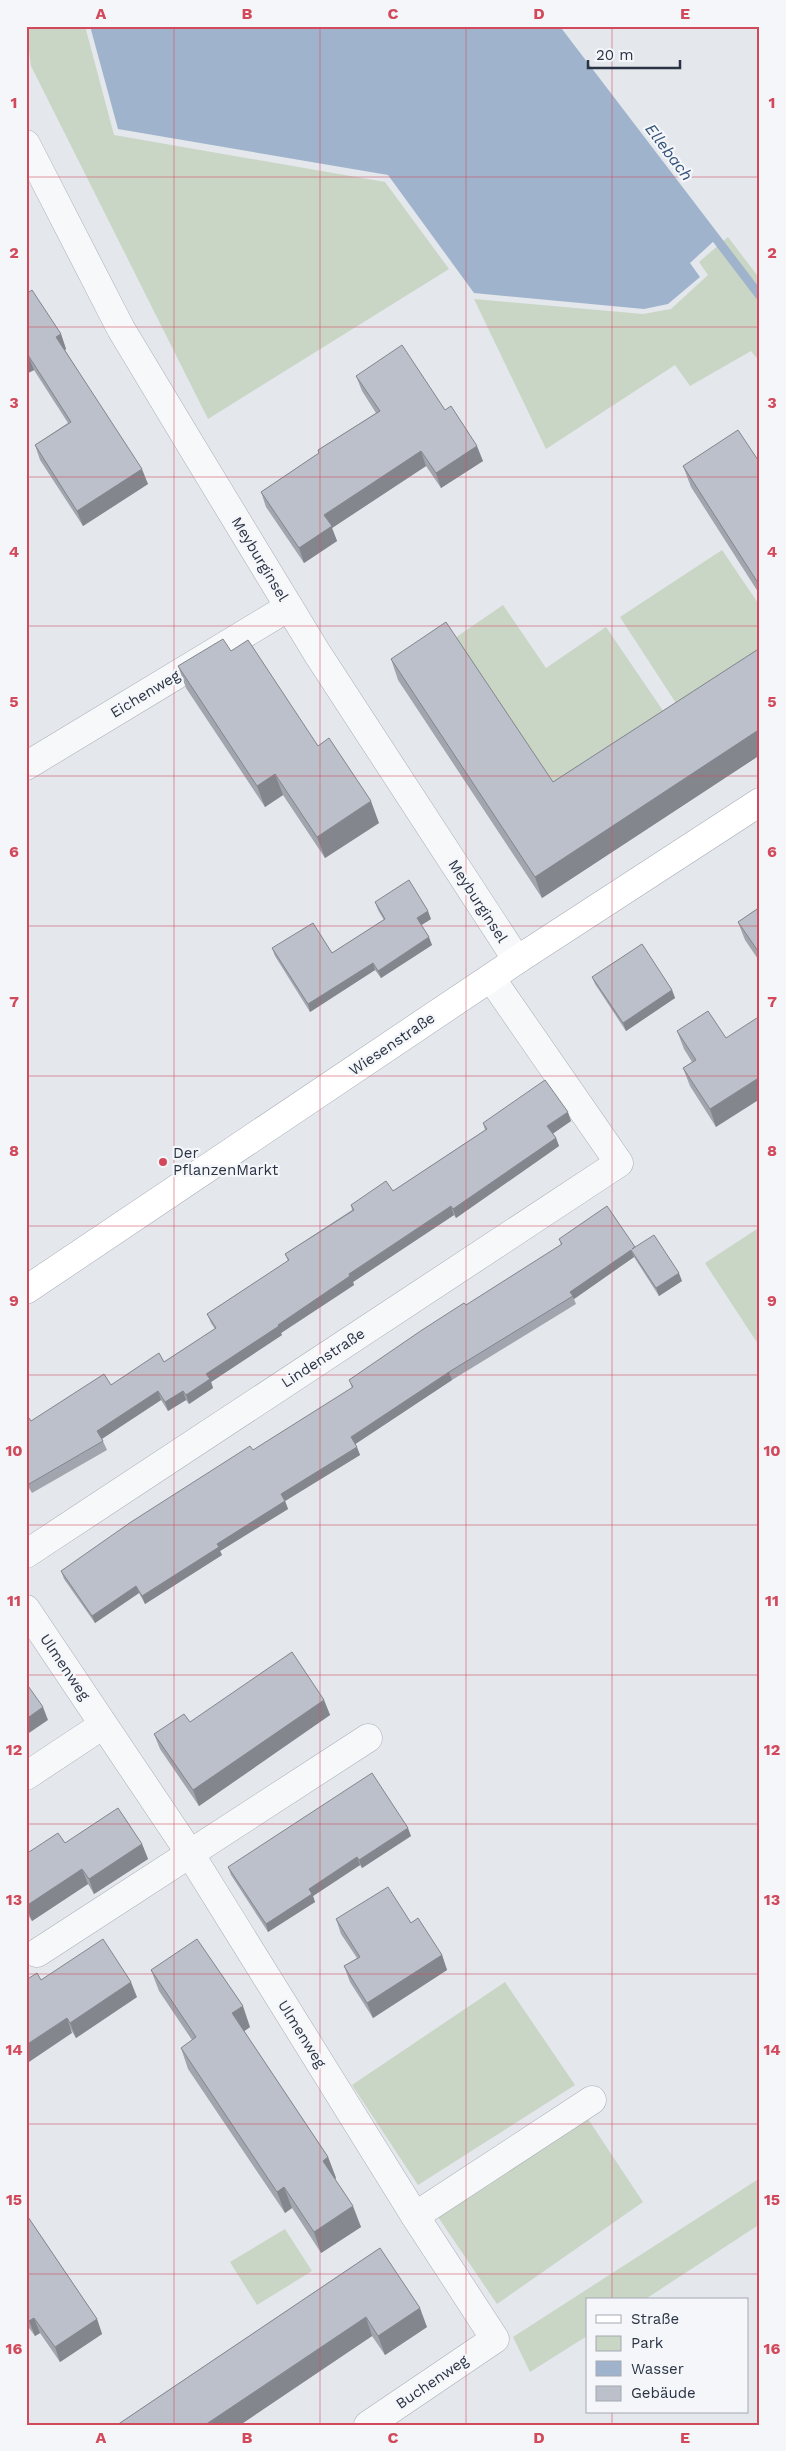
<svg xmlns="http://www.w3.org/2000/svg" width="786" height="2451" viewBox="0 0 786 2451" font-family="'Work Sans',sans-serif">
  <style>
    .green { fill: #c9d6c5 }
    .water { fill: #9fb4cc }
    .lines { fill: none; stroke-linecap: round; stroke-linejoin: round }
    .stream { stroke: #9fb4cc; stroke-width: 9 }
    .street-casing { stroke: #a9aeb7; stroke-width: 29 }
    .secondary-casing { stroke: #a9aeb7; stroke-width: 29 }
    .street { stroke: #f7f8fa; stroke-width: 28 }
    .secondary { stroke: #fff; stroke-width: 28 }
    .wall { fill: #a1a5ae }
    .shaded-wall { fill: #83868d }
    .building { fill: #bbc0ca; stroke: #83868d }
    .grid { fill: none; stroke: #d1495b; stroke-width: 1; stroke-opacity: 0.55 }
    .poi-dot { fill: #d1495b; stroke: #f4f6f9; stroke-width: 2 }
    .labels { text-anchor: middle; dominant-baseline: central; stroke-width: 4.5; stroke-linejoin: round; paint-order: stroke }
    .street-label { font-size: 15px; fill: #2b3445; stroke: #f4f6f9 }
    .poi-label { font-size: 15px; fill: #2b3445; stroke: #f4f6f9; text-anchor: start }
    .water-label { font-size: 16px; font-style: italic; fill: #34527a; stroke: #f4f6f9 }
    .neatline { fill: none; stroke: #d1495b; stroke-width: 2 }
    .grid-label { font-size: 16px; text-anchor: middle; font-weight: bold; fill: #d1495b }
  </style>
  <rect width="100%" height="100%" fill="#e4e7ec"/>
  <g class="green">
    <polygon points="26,26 85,26 114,135 385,182 449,269 208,419 31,66"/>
    <polygon points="728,237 760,279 760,362 751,351 690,386 675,365 546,449 474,299 643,314 671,309 708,275 699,262"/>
    <polygon points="722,550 760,606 760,667 685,717 620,617"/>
    <polygon points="503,605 546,668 606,627 672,724 560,799 452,640"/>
    <polygon points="760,1227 760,1347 705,1263"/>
    <polygon points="505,1982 575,2085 418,2185 352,2085"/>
    <polygon points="586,2116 643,2202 497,2304 436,2214"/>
    <polygon points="760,2178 760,2224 644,2300 587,2300 587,2336 530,2372 513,2337"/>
    <polygon points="285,2229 312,2271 257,2305 230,2262"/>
  </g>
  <polygon class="water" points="90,26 551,26 715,240 690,263 700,277 668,304 644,309 474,293 388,175 118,129"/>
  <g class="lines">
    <polyline class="stream" points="554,26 760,296"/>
    <defs>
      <g id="street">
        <polyline points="26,144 121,329 192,447 317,653 517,960"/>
        <polyline points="26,766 289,607"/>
        <polyline points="26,1554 619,1163 491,978"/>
        <polyline points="26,1609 189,1852 415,2216 495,2339 368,2425"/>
        <polyline points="26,1776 103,1725"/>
        <polyline points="37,1953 368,1738"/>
        <polyline points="415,2216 592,2100"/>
      </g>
      <polyline id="secondary" points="26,1290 517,960 760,802"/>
    </defs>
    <use href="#street" class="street-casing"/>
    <use href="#secondary" class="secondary-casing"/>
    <use href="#street" class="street"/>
    <use href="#secondary" class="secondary"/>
  </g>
  <g class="wall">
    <polygon points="26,294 61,334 66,349 65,350 148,484 83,526 40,460 35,445 68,423 34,370 26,374"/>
    <polygon points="356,376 445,410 483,461 441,488 426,466 332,528 337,541 304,563 266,507 261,492 319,453 318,450 376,413 362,391"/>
    <polygon points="760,463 760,595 691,487 683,466"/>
    <polygon points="760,648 760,755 542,898 398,680 391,659 553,782"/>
    <polygon points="231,651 318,746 379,823 325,858 283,795 265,807 186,688 178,666"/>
    <polygon points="375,902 431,919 421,925 432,945 381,978 375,970 310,1012 275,956 272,948 332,953 384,920 378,910"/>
    <polygon points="760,907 760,962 745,940 738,922"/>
    <polygon points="592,977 672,990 675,998 626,1031 595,984"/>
    <polygon points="677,1031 726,1038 716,1127 690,1086 683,1068 692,1062 684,1049"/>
    <polygon points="571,1121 553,1133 556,1138 559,1146 456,1218 454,1215 353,1282 354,1285 281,1333 282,1335 211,1382 213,1388 189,1404 186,1400 168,1411 161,1400 102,1439 107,1450 32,1493 29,1488 26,1489 26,1420 31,1421 111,1385 164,1362 215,1329 211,1323 207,1314 288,1261 285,1254 352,1210 351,1205 393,1191 485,1130 483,1123"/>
    <polygon points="559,1239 635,1247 682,1281 659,1296 634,1257 574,1299 576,1304 452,1380 355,1444 360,1455 285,1501 288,1509 220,1551 222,1555 145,1604 139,1593 95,1623 64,1579 61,1571 352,1388 349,1380 561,1245"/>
    <polygon points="324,1700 330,1715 199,1806 160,1749 154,1734 190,1722"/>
    <polygon points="411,1836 362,1868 360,1865 313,1896 315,1902 268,1932 231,1875 228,1867"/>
    <polygon points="65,1843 142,1844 148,1859 94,1894 88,1884 32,1921 26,1912 26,1854"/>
    <polygon points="336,1919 442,1955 447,1970 373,2018 350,1982 344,1966 357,1958 341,1934"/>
    <polygon points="151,1970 250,2027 244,2031 328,2157 336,2178 335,2179 361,2227 321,2253 292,2208 285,2213 188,2069 181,2048 192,2040 159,1991"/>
    <polygon points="41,1980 137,1997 76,2038"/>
    <polygon points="26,2214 97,2319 102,2334 60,2362 40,2333 35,2336 26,2324"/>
    <polygon points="380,2248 427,2327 385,2355 372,2336 240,2425 117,2425"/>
  </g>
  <g class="shaded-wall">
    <polygon points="61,334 66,349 62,352 56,337"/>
    <polygon points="28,355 34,370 26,374 26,356"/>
    <polygon points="477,446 483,461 441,488 436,473"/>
    <polygon points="421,451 426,466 332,528 337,541 304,563 299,548 324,515"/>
    <polygon points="142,469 148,484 83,526 77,511"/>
    <polygon points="26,662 29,669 26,671"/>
    <polygon points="760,729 760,755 542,898 535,877"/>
    <polygon points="275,774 283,795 265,807 257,786"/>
    <polygon points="371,801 379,823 325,858 317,837"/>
    <polygon points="428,911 431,919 420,926 417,918"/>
    <polygon points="429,937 432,945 381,978 378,971"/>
    <polygon points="373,963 375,970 310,1012 308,1004"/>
    <polygon points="672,990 675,998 626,1031 623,1023"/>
    <polygon points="760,1077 760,1099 716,1127 710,1109"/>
    <polygon points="568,1112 571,1121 551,1135 547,1126"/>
    <polygon points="556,1138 559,1146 456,1218 453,1209"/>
    <polygon points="451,1206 454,1215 353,1282 354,1285 281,1333 282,1335 211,1382 213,1388 189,1404 186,1395 206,1374 349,1274"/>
    <polygon points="631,1250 634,1257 574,1299 570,1292"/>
    <polygon points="679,1273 682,1281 659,1296 656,1288"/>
    <polygon points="449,1372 452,1380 354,1445 351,1437"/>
    <polygon points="158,1391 161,1400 100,1440 97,1431"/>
    <polygon points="183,1391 186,1400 168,1411 165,1402"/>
    <polygon points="357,1447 360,1455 285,1501 288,1509 220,1551 222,1555 145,1604 142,1596 217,1544 281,1494"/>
    <polygon points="136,1586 139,1593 95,1623 92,1616"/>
    <polygon points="324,1700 330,1715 199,1806 193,1790"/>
    <polygon points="43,1707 48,1720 26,1735 26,1719"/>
    <polygon points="408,1828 411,1836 362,1868 359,1860"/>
    <polygon points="142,1844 148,1859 94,1894 89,1879"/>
    <polygon points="357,1857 360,1865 313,1896 315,1902 268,1932 266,1924 309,1889"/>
    <polygon points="82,1869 88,1884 32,1921 26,1906"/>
    <polygon points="442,1955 447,1970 373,2018 367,2003"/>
    <polygon points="131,1982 137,1997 76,2038 70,2023"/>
    <polygon points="243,2006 250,2027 240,2034 232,2013"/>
    <polygon points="67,2018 72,2033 26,2064 26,2045"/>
    <polygon points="328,2157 336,2178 331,2182 323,2161"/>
    <polygon points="284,2187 292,2208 285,2213 277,2192"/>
    <polygon points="353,2206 361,2227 321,2253 314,2232"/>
    <polygon points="420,2308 427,2327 385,2355 378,2336"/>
    <polygon points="366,2317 372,2336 240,2425 205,2425"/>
    <polygon points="34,2318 40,2333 35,2336 29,2321"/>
    <polygon points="97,2319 102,2334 60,2362 55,2347"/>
  </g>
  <g class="building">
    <polygon points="32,290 61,334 56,337 142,469 77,511 35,445 71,422 28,355 26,356 26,294"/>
    <polygon points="402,345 445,410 451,406 477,446 436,473 421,451 324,515 332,526 299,548 261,492 319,453 318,450 380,411 356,376"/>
    <polygon points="738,430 760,463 760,586 683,466"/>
    <polygon points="446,622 553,782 760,648 760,729 535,877 391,659"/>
    <polygon points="223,639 231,651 248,640 318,746 329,738 371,801 317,837 275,774 257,786 178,666"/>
    <polygon points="409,880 428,911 417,918 429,937 378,971 373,963 308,1004 272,948 313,923 332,953 385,919 375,902"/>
    <polygon points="760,907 760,954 738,922"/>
    <polygon points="642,944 672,990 623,1023 592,977"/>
    <polygon points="708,1011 726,1038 760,1016 760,1077 710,1109 683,1068 696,1060 677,1031"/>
    <polygon points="545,1080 568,1112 547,1126 556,1138 453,1209 451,1206 349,1274 350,1276 278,1325 279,1326 206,1374 210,1379 186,1395 183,1391 165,1402 158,1391 97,1431 103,1441 29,1484 26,1480 26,1420 29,1418 31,1421 104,1374 111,1385 159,1353 164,1362 216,1328 207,1314 289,1260 285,1254 354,1210 351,1205 386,1181 393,1191 487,1129 483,1123"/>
    <polygon points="607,1206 635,1247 632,1249 654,1235 679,1273 656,1288 631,1250 570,1292 573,1296 449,1372 351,1437 357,1447 281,1494 285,1501 217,1544 219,1547 142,1596 136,1586 92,1616 61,1571 131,1522 250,1446 253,1450 353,1387 349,1380 422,1330 464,1303 466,1305 562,1244 559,1239"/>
    <polygon points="292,1652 324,1700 193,1790 154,1734 184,1714 190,1722"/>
    <polygon points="26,1683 43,1707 26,1719"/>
    <polygon points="372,1773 408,1828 359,1860 357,1857 309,1889 312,1894 266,1924 228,1867"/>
    <polygon points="118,1808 142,1844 89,1879 82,1869 26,1906 26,1854 58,1833 65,1843"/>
    <polygon points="388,1887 411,1923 418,1918 442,1955 367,2003 344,1966 360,1957 336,1919"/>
    <polygon points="103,1939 131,1982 70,2023 67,2018 26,2045 26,1980 37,1973 41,1980"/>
    <polygon points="197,1939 243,2006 232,2013 328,2157 323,2161 353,2206 314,2232 284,2187 277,2192 181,2048 196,2037 151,1970"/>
    <polygon points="26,2214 97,2319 55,2347 34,2318 29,2321 26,2317"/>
    <polygon points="380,2248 420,2308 378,2336 366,2317 205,2425 117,2425"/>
  </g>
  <path class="grid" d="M174,26v2399M320,26v2399M466,26v2399M612,26v2274M26,177h734M26,327h734M26,477h734M26,626h734M26,776h734M26,926h734M26,1076h734M26,1226h734M26,1375h734M26,1525h734M26,1675h734M26,1824h734M26,1974h734M26,2124h734M26,2274h734M612,2412v13"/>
  <circle class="poi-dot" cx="163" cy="1162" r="5"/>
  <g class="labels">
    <g class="street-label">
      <text transform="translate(260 559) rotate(59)">Meyburginsel</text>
      <text transform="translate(145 694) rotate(-31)">Eichenweg</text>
      <text transform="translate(478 901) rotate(57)">Meyburginsel</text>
      <text transform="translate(392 1044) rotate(-34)">Wiesenstraße</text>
      <text transform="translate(323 1358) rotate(-33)">Lindenstraße</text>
      <text transform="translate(65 1667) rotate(56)">Ulmenweg</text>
      <text transform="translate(302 2034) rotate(58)">Ulmenweg</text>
      <text transform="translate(432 2382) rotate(-34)">Buchenweg</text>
    </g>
    <g class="poi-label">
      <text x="173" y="1153">Der<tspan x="173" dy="17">PflanzenMarkt</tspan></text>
    </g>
    <g class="water-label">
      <text transform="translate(669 152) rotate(53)">Ellebach</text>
    </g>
  </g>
  <rect width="786" height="2451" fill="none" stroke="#f4f6f9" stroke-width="55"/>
  <rect x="586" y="2298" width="162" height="115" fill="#f4f6f9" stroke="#a4a8b1"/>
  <rect x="596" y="2315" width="25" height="8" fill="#ffffff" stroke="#a4a8b1"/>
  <text x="631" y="2324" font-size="15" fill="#2b3445">Straße</text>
  <rect x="596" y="2336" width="25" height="15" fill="#c9d6c5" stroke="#a4a8b1"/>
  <text x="631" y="2348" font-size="15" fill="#2b3445">Park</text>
  <rect x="596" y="2361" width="25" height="15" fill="#9fb4cc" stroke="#a4a8b1"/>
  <text x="631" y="2374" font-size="15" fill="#2b3445">Wasser</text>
  <rect x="596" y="2386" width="25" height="15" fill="#bbc0ca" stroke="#a4a8b1"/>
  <text x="631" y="2398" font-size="15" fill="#2b3445">Gebäude</text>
  <path d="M588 60v8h92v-8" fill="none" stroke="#2b3445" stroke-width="2.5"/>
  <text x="596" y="60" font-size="15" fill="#2b3445" stroke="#f4f6f9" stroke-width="4" paint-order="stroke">20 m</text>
  <rect x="28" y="28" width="730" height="2396" class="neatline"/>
  <g class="grid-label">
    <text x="101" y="19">A</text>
    <text x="247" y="19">B</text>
    <text x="393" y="19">C</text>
    <text x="539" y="19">D</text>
    <text x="685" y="19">E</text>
    <text x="14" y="108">1</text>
    <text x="772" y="108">1</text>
    <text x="14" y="258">2</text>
    <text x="772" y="258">2</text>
    <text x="14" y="408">3</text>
    <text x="772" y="408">3</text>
    <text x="14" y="557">4</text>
    <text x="772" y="557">4</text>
    <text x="14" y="707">5</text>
    <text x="772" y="707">5</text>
    <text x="14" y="857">6</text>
    <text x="772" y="857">6</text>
    <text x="14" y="1007">7</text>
    <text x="772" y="1007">7</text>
    <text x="14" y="1156">8</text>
    <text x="772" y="1156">8</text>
    <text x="14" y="1306">9</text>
    <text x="772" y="1306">9</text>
    <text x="14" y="1456">10</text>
    <text x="772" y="1456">10</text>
    <text x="14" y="1606">11</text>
    <text x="772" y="1606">11</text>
    <text x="14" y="1755">12</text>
    <text x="772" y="1755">12</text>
    <text x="14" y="1905">13</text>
    <text x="772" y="1905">13</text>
    <text x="14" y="2055">14</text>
    <text x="772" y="2055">14</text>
    <text x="14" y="2205">15</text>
    <text x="772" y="2205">15</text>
    <text x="14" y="2354">16</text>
    <text x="772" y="2354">16</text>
    <text x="101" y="2443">A</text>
    <text x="247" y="2443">B</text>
    <text x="393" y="2443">C</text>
    <text x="539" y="2443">D</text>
    <text x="685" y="2443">E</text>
  </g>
</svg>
